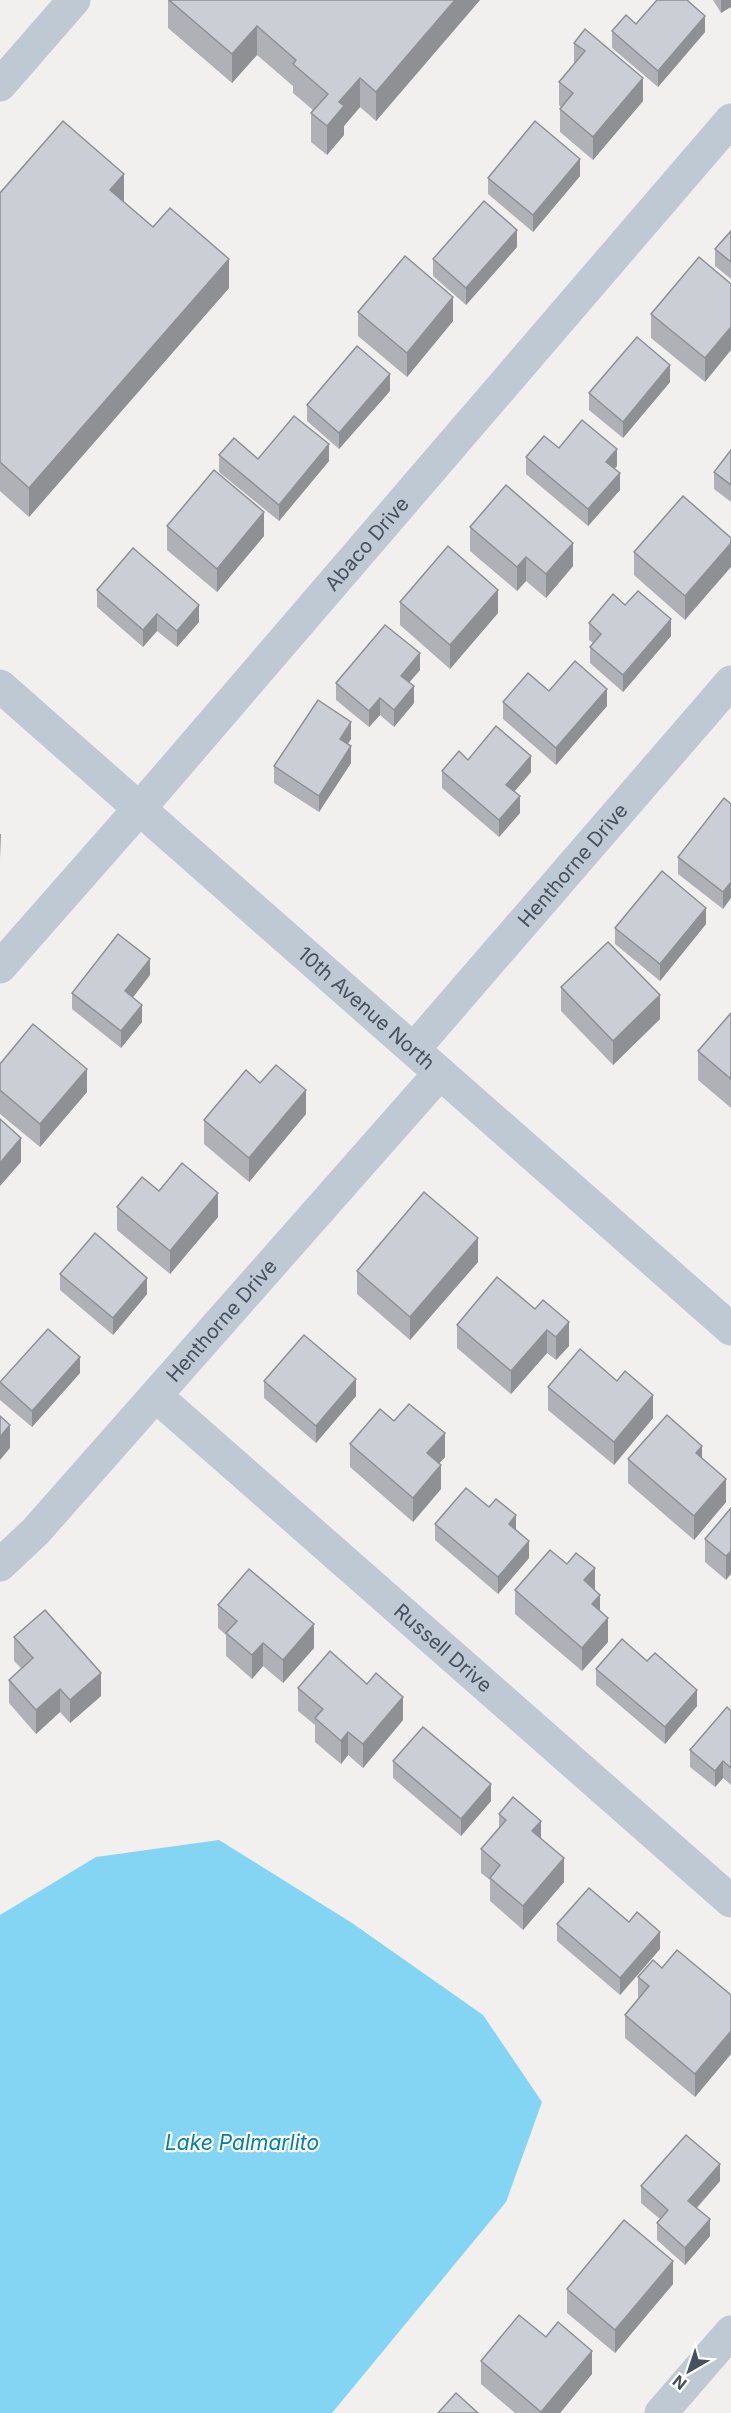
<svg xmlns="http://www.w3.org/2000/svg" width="731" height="2413" viewBox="0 0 731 2413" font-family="Inter,sans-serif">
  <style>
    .water { fill: #84d5f3 }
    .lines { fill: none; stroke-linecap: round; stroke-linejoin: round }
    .minor { stroke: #bfc9d3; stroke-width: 33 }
    .wall { fill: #afb1b6 }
    .shaded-wall { fill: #8e9094 }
    .building { fill: #cbced4; stroke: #8e9094; stroke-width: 1.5 }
    .labels { text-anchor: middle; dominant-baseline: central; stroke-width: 4.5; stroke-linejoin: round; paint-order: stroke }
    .street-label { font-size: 20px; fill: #46515f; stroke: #fff }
    .water-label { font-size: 21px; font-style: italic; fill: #017faf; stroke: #fff }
  </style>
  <rect width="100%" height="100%" fill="#f2efef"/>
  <polygon class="water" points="219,1840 352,1923 483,2015 542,2102 506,2202 332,2413 0,2413 0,1915 96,1857"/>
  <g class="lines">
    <g class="minor">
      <polyline points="0,85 74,0"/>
      <path id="s1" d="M0,686l731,643"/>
      <path id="s2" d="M0,967l140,-159 591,-688"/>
      <path id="s3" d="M414,1049l317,-367"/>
      <path id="s4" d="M156,1396l575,505"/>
      <path id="s5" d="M0,1565l36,-34 404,-458"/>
      <polyline points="661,2413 731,2332"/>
    </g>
  </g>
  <g class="wall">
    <polygon points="168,0 480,0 376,121 360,107 344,126 344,135 327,155 311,142 311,113 313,110 293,93 293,86 257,55 232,83 168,28"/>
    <polygon points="713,0 731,0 721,13"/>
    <polygon points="636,24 705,32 658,87 612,48 612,31"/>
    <polygon points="574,43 643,101 593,160 560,132 560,109 561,107 559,105 559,82 574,64"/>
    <polygon points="580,176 533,232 488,194 488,178"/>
    <polygon points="0,193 124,203 153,227 229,288 29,517 0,491"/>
    <polygon points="731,231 731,279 715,266 715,249"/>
    <polygon points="517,247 466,305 433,276 433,259"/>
    <polygon points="731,284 705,382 651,338 651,314"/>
    <polygon points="358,312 453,321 407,377 358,336"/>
    <polygon points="670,382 623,438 589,410 589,393"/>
    <polygon points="390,391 339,449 307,421 307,405"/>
    <polygon points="559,448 617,466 614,469 620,490 588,526 526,474 526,457"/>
    <polygon points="731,450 731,502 714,489 714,472"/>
    <polygon points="219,455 258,459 329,461 279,521 219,472"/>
    <polygon points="167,526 264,536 217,592 167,550"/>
    <polygon points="470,527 573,566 546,598 526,581 517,591 470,551"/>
    <polygon points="731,538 685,620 634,575 634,552"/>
    <polygon points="97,590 199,622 177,647 157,631 143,647 97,607"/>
    <polygon points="400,602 498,613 450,669 400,625"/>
    <polygon points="625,605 671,636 623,692 590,663 590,647 593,643 589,640 589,623"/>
    <polygon points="420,670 409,682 414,703 394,727 380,715 369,727 336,700 336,683"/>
    <polygon points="549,691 607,706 556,765 503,719 503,702"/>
    <polygon points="351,739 348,744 351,763 319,812 274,783 274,766"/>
    <polygon points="468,760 531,772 514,792 520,813 499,837 442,788 442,771"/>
    <polygon points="724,798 723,909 678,874 678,857"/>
    <polygon points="706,924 660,981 615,944 615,928"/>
    <polygon points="150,975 132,997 142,1022 121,1048 72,1009 72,993"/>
    <polygon points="561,987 660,1019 613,1065 561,1011"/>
    <polygon points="731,1013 731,1108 698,1080 698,1051"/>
    <polygon points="0,1064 87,1092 40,1147 0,1114"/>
    <polygon points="260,1083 306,1114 249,1182 204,1144 204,1120"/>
    <polygon points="159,1191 218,1217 170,1274 117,1230 117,1207"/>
    <polygon points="478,1262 410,1340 357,1294 357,1271"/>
    <polygon points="60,1274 147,1294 113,1335 60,1290"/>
    <polygon points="497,1277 569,1346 556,1360 547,1353 511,1394 457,1348 457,1325"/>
    <polygon points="80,1373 32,1427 0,1400 0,1382"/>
    <polygon points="264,1381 356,1396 316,1443 264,1398"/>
    <polygon points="548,1387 653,1418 614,1465 548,1410"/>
    <polygon points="394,1421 445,1457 439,1463 441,1489 413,1522 350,1467 350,1444"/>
    <polygon points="702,1458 726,1502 694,1540 628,1483 628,1459"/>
    <polygon points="489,1507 516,1530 529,1558 498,1594 435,1540 435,1524"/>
    <polygon points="731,1508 726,1580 705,1562 705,1539"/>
    <polygon points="515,1590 595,1590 608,1642 582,1671 515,1614"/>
    <polygon points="218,1605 314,1648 283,1683 263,1666 252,1679 226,1656 226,1635 218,1628"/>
    <polygon points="14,1637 101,1696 70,1723 60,1712 36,1734 9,1703 9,1680 21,1668 14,1661"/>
    <polygon points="596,1669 697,1706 665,1744 596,1685"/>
    <polygon points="298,1688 403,1720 363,1768 348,1755 341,1764 315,1742 315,1725 298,1711"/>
    <polygon points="731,1711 731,1785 723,1778 715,1787 690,1767 690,1750"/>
    <polygon points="393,1761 491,1801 461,1836 393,1778"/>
    <polygon points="499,1814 541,1839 564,1882 523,1930 490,1901 490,1880 481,1873 481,1849 499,1828"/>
    <polygon points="557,1924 660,1949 620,1995 557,1941"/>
    <polygon points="662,1968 731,1995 731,2054 695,2097 625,2038 625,2015 638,1999 638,1977"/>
    <polygon points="720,2181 697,2208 710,2236 685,2265 657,2240 657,2223 660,2219 641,2203 641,2186"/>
    <polygon points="673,2284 615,2353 567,2313 567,2289"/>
    <polygon points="546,2337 592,2374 560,2413 515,2413 481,2384 481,2361"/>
  </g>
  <g class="shaded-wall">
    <polygon points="455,0 480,0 376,121 376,92"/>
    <polygon points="721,0 731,0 731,7 721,13"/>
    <polygon points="705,16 705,32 658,87 658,71"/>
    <polygon points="257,26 257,55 232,83 232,54"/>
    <polygon points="360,78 360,107 344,126 344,135 327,155 327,126 339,102"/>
    <polygon points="643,78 643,101 593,160 593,137"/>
    <polygon points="580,159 580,176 533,232 533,215"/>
    <polygon points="124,174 124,203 110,190"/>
    <polygon points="517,230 517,247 466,305 466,288"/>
    <polygon points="229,259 229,288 29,517 29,488"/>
    <polygon points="453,297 453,321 407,377 407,353"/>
    <polygon points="731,327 731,350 705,382 705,358"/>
    <polygon points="670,365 670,382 623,438 623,422"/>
    <polygon points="390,374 390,391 339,449 339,433"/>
    <polygon points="329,444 329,461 279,521 279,505"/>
    <polygon points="617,449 617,466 606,478 606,462"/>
    <polygon points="620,473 620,490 588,526 588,509"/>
    <polygon points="264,512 264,536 217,592 217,569"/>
    <polygon points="573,543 573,566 546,598 546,574"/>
    <polygon points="731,543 731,567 685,620 685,596"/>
    <polygon points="526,557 526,581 517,591 517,567"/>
    <polygon points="498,590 498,613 450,669 450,645"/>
    <polygon points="199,605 199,622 177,647 177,631"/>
    <polygon points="157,614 157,631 143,647 143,630"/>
    <polygon points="671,619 671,636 623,692 623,675"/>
    <polygon points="420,653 420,670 401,692 401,676"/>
    <polygon points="414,686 414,703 394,727 394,710"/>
    <polygon points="607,689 607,706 556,765 556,748"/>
    <polygon points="380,698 380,715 369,727 369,711"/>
    <polygon points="351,722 351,739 340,755 340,739"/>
    <polygon points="351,746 351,763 319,812 319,796"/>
    <polygon points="531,756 531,772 506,801 506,785"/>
    <polygon points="520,796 520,813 499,837 499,820"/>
    <polygon points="0,834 1,834 0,858"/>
    <polygon points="731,882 731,898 723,909 723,892"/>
    <polygon points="706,908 706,924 660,981 660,964"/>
    <polygon points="150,959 150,975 125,1008 125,991"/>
    <polygon points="660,995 660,1019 613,1065 613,1041"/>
    <polygon points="142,1005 142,1022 121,1048 121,1031"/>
    <polygon points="87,1069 87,1092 40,1147 40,1124"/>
    <polygon points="306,1090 306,1114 249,1182 249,1158"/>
    <polygon points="21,1138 21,1162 0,1186 0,1163"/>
    <polygon points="218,1193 218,1217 170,1274 170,1251"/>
    <polygon points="478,1238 478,1262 410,1340 410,1317"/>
    <polygon points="147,1278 147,1294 113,1335 113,1318"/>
    <polygon points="569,1322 569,1346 556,1360 556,1337"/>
    <polygon points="547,1330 547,1353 511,1394 511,1371"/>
    <polygon points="80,1357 80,1373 32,1427 32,1411"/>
    <polygon points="356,1379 356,1396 316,1443 316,1426"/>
    <polygon points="653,1395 653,1418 614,1465 614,1442"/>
    <polygon points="10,1425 10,1448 0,1460 0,1437"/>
    <polygon points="445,1433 445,1457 427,1477 427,1453"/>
    <polygon points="702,1446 702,1469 696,1453"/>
    <polygon points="441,1465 441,1489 413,1522 413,1498"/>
    <polygon points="726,1479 726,1502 694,1540 694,1516"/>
    <polygon points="516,1515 516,1532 509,1524"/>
    <polygon points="529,1541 529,1558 498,1594 498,1577"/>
    <polygon points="731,1551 731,1574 726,1580 726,1556"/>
    <polygon points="595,1568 595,1592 584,1580"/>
    <polygon points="600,1595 600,1618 592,1604"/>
    <polygon points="608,1618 608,1642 582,1671 582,1648"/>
    <polygon points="314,1624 314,1648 283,1683 283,1660"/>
    <polygon points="263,1643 263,1666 252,1679 252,1655"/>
    <polygon points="101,1673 101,1696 70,1723 70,1700"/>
    <polygon points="60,1689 60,1712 36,1734 36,1710"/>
    <polygon points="697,1690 697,1706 665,1744 665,1727"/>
    <polygon points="403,1697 403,1720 363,1768 363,1744"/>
    <polygon points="348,1732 348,1755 341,1764 341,1741"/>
    <polygon points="723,1761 723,1778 715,1787 715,1771"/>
    <polygon points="491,1784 491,1801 461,1836 461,1819"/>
    <polygon points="541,1821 541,1844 532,1831"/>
    <polygon points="564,1858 564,1882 523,1930 523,1906"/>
    <polygon points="660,1932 660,1949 620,1995 620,1978"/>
    <polygon points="731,2031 731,2054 695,2097 695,2074"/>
    <polygon points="720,2164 720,2181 688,2217 688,2201"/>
    <polygon points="710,2219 710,2236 685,2265 685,2248"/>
    <polygon points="673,2261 673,2284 615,2353 615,2330"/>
    <polygon points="592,2351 592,2374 560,2413 541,2413 541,2412"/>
  </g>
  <g class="building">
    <polygon points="169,0 455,0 376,92 360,78 339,102 344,106 327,126 311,113 328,94 293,64 296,60 257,26 232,54"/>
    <polygon points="657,0 687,0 705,16 658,71 612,31 626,15 636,24"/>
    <polygon points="585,29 643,78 593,137 560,109 573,93 559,82 585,51 574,43"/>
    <polygon points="63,121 124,174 110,190 153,227 170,208 229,259 29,488 0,462 0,193"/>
    <polygon points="535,121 580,159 533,215 488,178"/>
    <polygon points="484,201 517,230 466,288 433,259"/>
    <polygon points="731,231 731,262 715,249"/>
    <polygon points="405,256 453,297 407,353 358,312"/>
    <polygon points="699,257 731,284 731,327 705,358 651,314"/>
    <polygon points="637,337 670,365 623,422 589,393"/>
    <polygon points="357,346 390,374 339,433 307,405"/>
    <polygon points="294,416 329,444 279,505 219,455 234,438 258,459"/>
    <polygon points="582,420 617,449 606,462 620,473 588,509 526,457 544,436 559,448"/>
    <polygon points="731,450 731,485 714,472"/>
    <polygon points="214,470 264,512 217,569 167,526"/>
    <polygon points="506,485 573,543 546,574 526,557 517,567 470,527"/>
    <polygon points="683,496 731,538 731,543 685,596 634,552"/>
    <polygon points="448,546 498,590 450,645 400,602"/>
    <polygon points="133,548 199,605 177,631 157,614 143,630 97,590"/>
    <polygon points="638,591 671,619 623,675 590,647 601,634 589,623 613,594 625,605"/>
    <polygon points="385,625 420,653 401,676 414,686 394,710 380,698 369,711 336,683"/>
    <polygon points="575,661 607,689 556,748 503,702 528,673 549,691"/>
    <polygon points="318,700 351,722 340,739 351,746 319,796 274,766"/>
    <polygon points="496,726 531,756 506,785 520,796 499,820 442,771 459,751 468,760"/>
    <polygon points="724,798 731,804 731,882 723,892 678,857"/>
    <polygon points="662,871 706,908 660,964 615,928"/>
    <polygon points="118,934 150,959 125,991 142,1005 121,1031 72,993"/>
    <polygon points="608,942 660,995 613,1041 561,987"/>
    <polygon points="731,1013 731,1079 698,1051"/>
    <polygon points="33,1024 87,1069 40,1124 0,1090 0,1064"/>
    <polygon points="276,1065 306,1090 249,1158 204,1120 246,1070 260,1083"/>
    <polygon points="0,1119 21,1138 0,1163"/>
    <polygon points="182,1163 218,1193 170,1251 117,1207 142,1177 159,1191"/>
    <polygon points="424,1192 478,1238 410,1317 357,1271"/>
    <polygon points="95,1233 147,1278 113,1318 60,1274"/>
    <polygon points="497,1277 535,1309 543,1300 569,1322 556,1337 547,1330 511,1371 457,1325"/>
    <polygon points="48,1329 80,1357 32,1411 0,1382"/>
    <polygon points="304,1335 356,1379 316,1426 264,1381"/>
    <polygon points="580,1349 617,1381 625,1371 653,1395 614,1442 548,1387"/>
    <polygon points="409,1404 445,1433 427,1453 441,1465 413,1498 350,1444 380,1409 394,1421"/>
    <polygon points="667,1415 702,1446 696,1453 726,1479 694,1516 628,1459"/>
    <polygon points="0,1416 10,1425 0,1437"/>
    <polygon points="466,1488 489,1507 496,1499 516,1515 509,1524 529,1541 498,1577 435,1524"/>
    <polygon points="731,1508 731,1551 726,1556 705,1539"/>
    <polygon points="550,1550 567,1564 576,1553 595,1568 584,1580 600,1595 592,1604 608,1618 582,1648 515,1590"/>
    <polygon points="249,1569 314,1624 283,1660 263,1643 252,1655 226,1633 237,1621 218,1605"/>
    <polygon points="45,1610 101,1673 70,1700 60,1689 36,1710 9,1680 33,1658 14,1637"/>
    <polygon points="622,1639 647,1661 655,1653 697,1690 665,1727 596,1669"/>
    <polygon points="330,1651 367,1684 376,1673 403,1697 363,1744 348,1732 341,1741 315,1718 323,1709 298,1688"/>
    <polygon points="727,1707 731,1711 731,1768 723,1761 715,1771 690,1750"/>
    <polygon points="423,1727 491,1784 461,1819 393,1761"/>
    <polygon points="513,1797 541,1821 532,1831 564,1858 523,1906 490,1878 500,1865 481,1849 506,1820 499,1814"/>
    <polygon points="589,1888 629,1922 637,1912 660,1932 620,1978 557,1924"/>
    <polygon points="677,1950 731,1995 731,2031 695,2074 625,2015 649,1986 638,1977 653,1960 662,1968"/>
    <polygon points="686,2135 720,2164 688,2201 710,2219 685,2248 657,2223 668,2210 641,2186"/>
    <polygon points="624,2220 673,2261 615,2330 567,2289"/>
    <polygon points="519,2315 546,2337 558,2322 592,2351 541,2412 481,2361"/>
    <polygon points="456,2393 478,2413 438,2413"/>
  </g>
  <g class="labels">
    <g class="street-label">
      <text stroke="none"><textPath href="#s2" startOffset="560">Abaco Drive</textPath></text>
      <text stroke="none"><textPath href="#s3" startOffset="243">Henthorne Drive</textPath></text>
      <text stroke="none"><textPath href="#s1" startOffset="488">10th Avenue North</textPath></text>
      <text stroke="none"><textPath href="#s5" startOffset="330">Henthorne Drive</textPath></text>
      <text stroke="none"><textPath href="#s4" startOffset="382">Russell Drive</textPath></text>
    </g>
    <g class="water-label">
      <text x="242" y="2142">Lake Palmarlito</text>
    </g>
  </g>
  <g transform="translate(689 2371) rotate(219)" stroke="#ffffff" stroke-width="4.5" paint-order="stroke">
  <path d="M0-4.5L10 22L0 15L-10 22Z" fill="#46515f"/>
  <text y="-9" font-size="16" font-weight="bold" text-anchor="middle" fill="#46515f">N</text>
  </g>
</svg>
